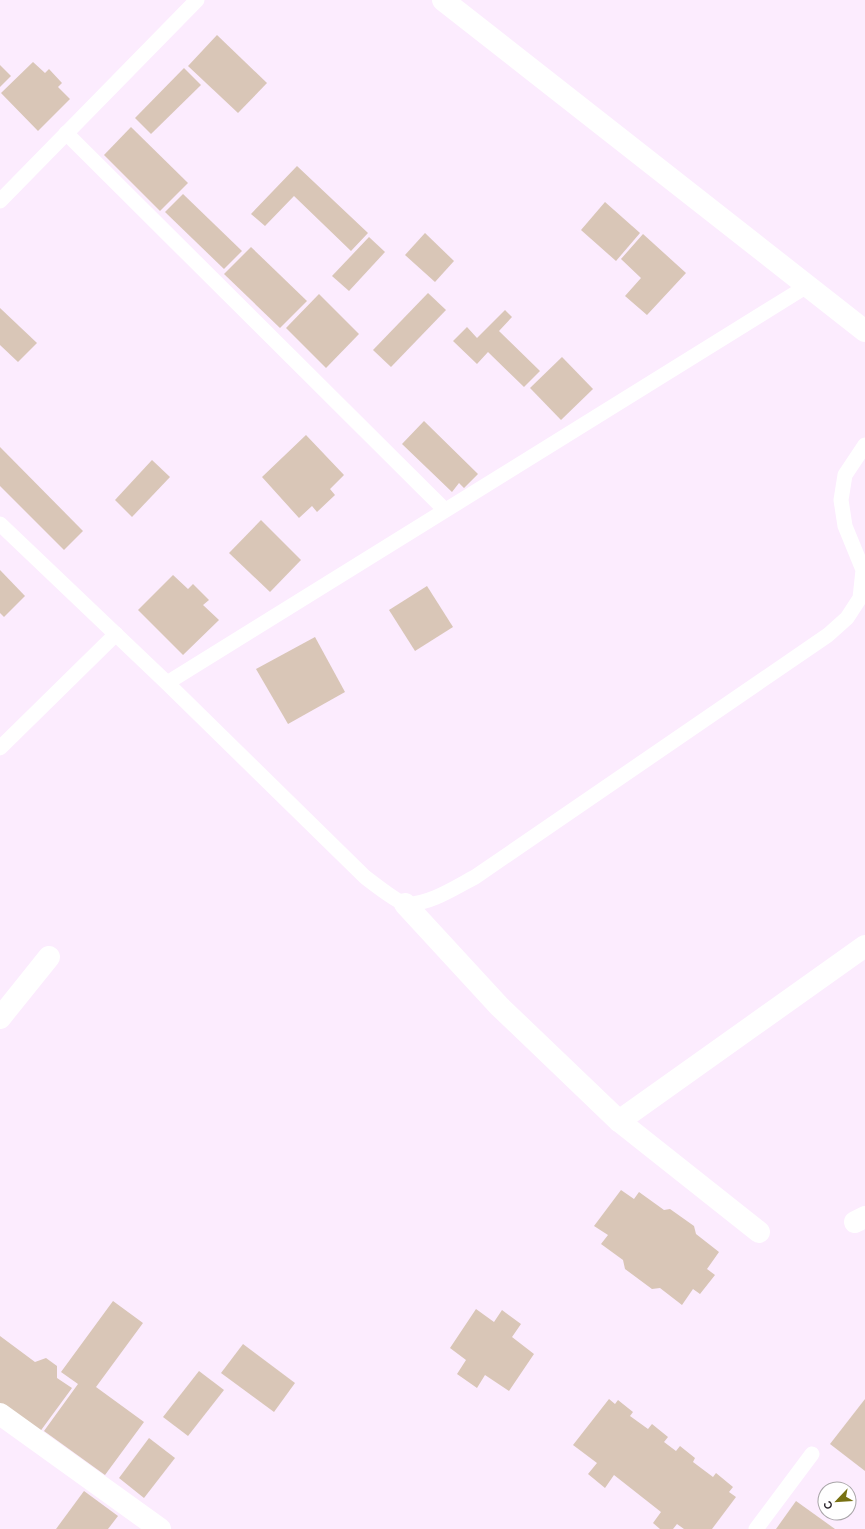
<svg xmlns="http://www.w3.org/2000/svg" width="865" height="1529" viewBox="0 0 865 1529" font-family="Raleway,sans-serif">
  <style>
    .building { fill: #d9c6b7 }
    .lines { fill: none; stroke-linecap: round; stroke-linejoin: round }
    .service { stroke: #fff; stroke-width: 15 }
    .minor { stroke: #fff; stroke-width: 22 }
    .tertiary { stroke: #fff; stroke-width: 22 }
  </style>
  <rect width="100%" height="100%" fill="#fcecfe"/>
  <g class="building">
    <polygon points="217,35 267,83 238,113 188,66"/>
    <polygon points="33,62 45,73 49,69 62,83 58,87 70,99 38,131 1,93"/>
    <polygon points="0,65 11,76 0,87"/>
    <polygon points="184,68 201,85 151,134 135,118"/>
    <polygon points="131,127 188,183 160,211 104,155"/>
    <polygon points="297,166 368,233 351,251 294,196 265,226 251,214"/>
    <polygon points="183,194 242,251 224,269 165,212"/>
    <polygon points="605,202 640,233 616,261 581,230"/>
    <polygon points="425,233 454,261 435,282 405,255"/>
    <polygon points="643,234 686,273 647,315 625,296 641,278 621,259"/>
    <polygon points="369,237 385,252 349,291 332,276"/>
    <polygon points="251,247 307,301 280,328 224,274"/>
    <polygon points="428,293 446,310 391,367 373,350"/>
    <polygon points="319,294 359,334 326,368 286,328"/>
    <polygon points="0,308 37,343 18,362 0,345"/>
    <polygon points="505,310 512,317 499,331 540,371 524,387 488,352 477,364 453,341 467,327 477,338"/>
    <polygon points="562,357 593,389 561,420 530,388"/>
    <polygon points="424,421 478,474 464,488 459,483 452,492 402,444"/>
    <polygon points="306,435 344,475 330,489 335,495 317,512 312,506 299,518 262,477"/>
    <polygon points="0,447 83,531 64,550 0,486"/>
    <polygon points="152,460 170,477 132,517 115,500"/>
    <polygon points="261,520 301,560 270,592 229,553"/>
    <polygon points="0,570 25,596 4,617 0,613"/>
    <polygon points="173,575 188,589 193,584 209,600 203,605 219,620 183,655 138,610"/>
    <polygon points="427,586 453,627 415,651 389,610"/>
    <polygon points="315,637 345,692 288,724 256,669"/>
    <polygon points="621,1190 634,1199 639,1192 664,1210 670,1209 694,1226 696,1234 719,1252 707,1269 715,1275 700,1294 693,1289 682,1305 660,1288 652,1289 625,1269 623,1260 601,1244 608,1235 594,1226"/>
    <polygon points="113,1301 143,1323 96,1387 144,1422 105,1475 44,1431 78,1384 61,1372"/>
    <polygon points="476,1309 494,1322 502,1310 521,1324 512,1337 534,1354 509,1391 485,1375 477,1388 457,1374 466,1360 450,1348"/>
    <polygon points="0,1336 35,1362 46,1358 57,1366 57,1378 72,1388 39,1433 0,1405"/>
    <polygon points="243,1344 295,1383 274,1412 221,1373"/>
    <polygon points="199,1371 224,1390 188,1436 163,1417"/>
    <polygon points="609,1399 615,1404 618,1400 633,1412 630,1416 648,1429 652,1424 668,1437 664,1442 676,1451 680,1446 695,1458 693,1462 713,1477 716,1473 733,1487 729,1492 736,1497 712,1529 684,1529 677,1524 673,1529 660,1529 653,1523 661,1512 614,1475 605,1488 588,1474 597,1463 573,1445"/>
    <polygon points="865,1399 865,1471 830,1444"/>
    <polygon points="149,1438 175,1458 144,1498 119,1478"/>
    <polygon points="84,1491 118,1516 108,1529 56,1529"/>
    <polygon points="796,1501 835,1529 776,1529"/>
  </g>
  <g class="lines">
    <g class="service">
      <polyline points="66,133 445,510"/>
      <polyline points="0,201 197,0"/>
      <path d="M0,524l167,159 198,194c8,6 33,26 41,27 23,1 50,-17 69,-27l353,-242 19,-17 13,-20 3,-28 -18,-44 -4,-26 4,-25 20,-30"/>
      <polyline points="167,683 807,286"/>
      <polyline points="0,748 116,634"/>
      <polyline points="756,1529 812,1454"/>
    </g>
    <g class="minor">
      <polyline points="405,904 499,1006 619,1121 759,1232"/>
      <polyline points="0,1018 49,957"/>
      <polyline points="619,1121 865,946"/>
      <polyline points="855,1222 865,1217"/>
      <polyline points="0,1414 160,1529"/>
    </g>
    <polyline class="tertiary" points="443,0 865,331"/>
  </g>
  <g transform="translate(837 1501) rotate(245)"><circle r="19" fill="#ffffff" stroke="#a8a5a8"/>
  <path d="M0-3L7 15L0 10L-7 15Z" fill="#787113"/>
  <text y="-6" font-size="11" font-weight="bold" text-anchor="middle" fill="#251f26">С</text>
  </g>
</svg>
